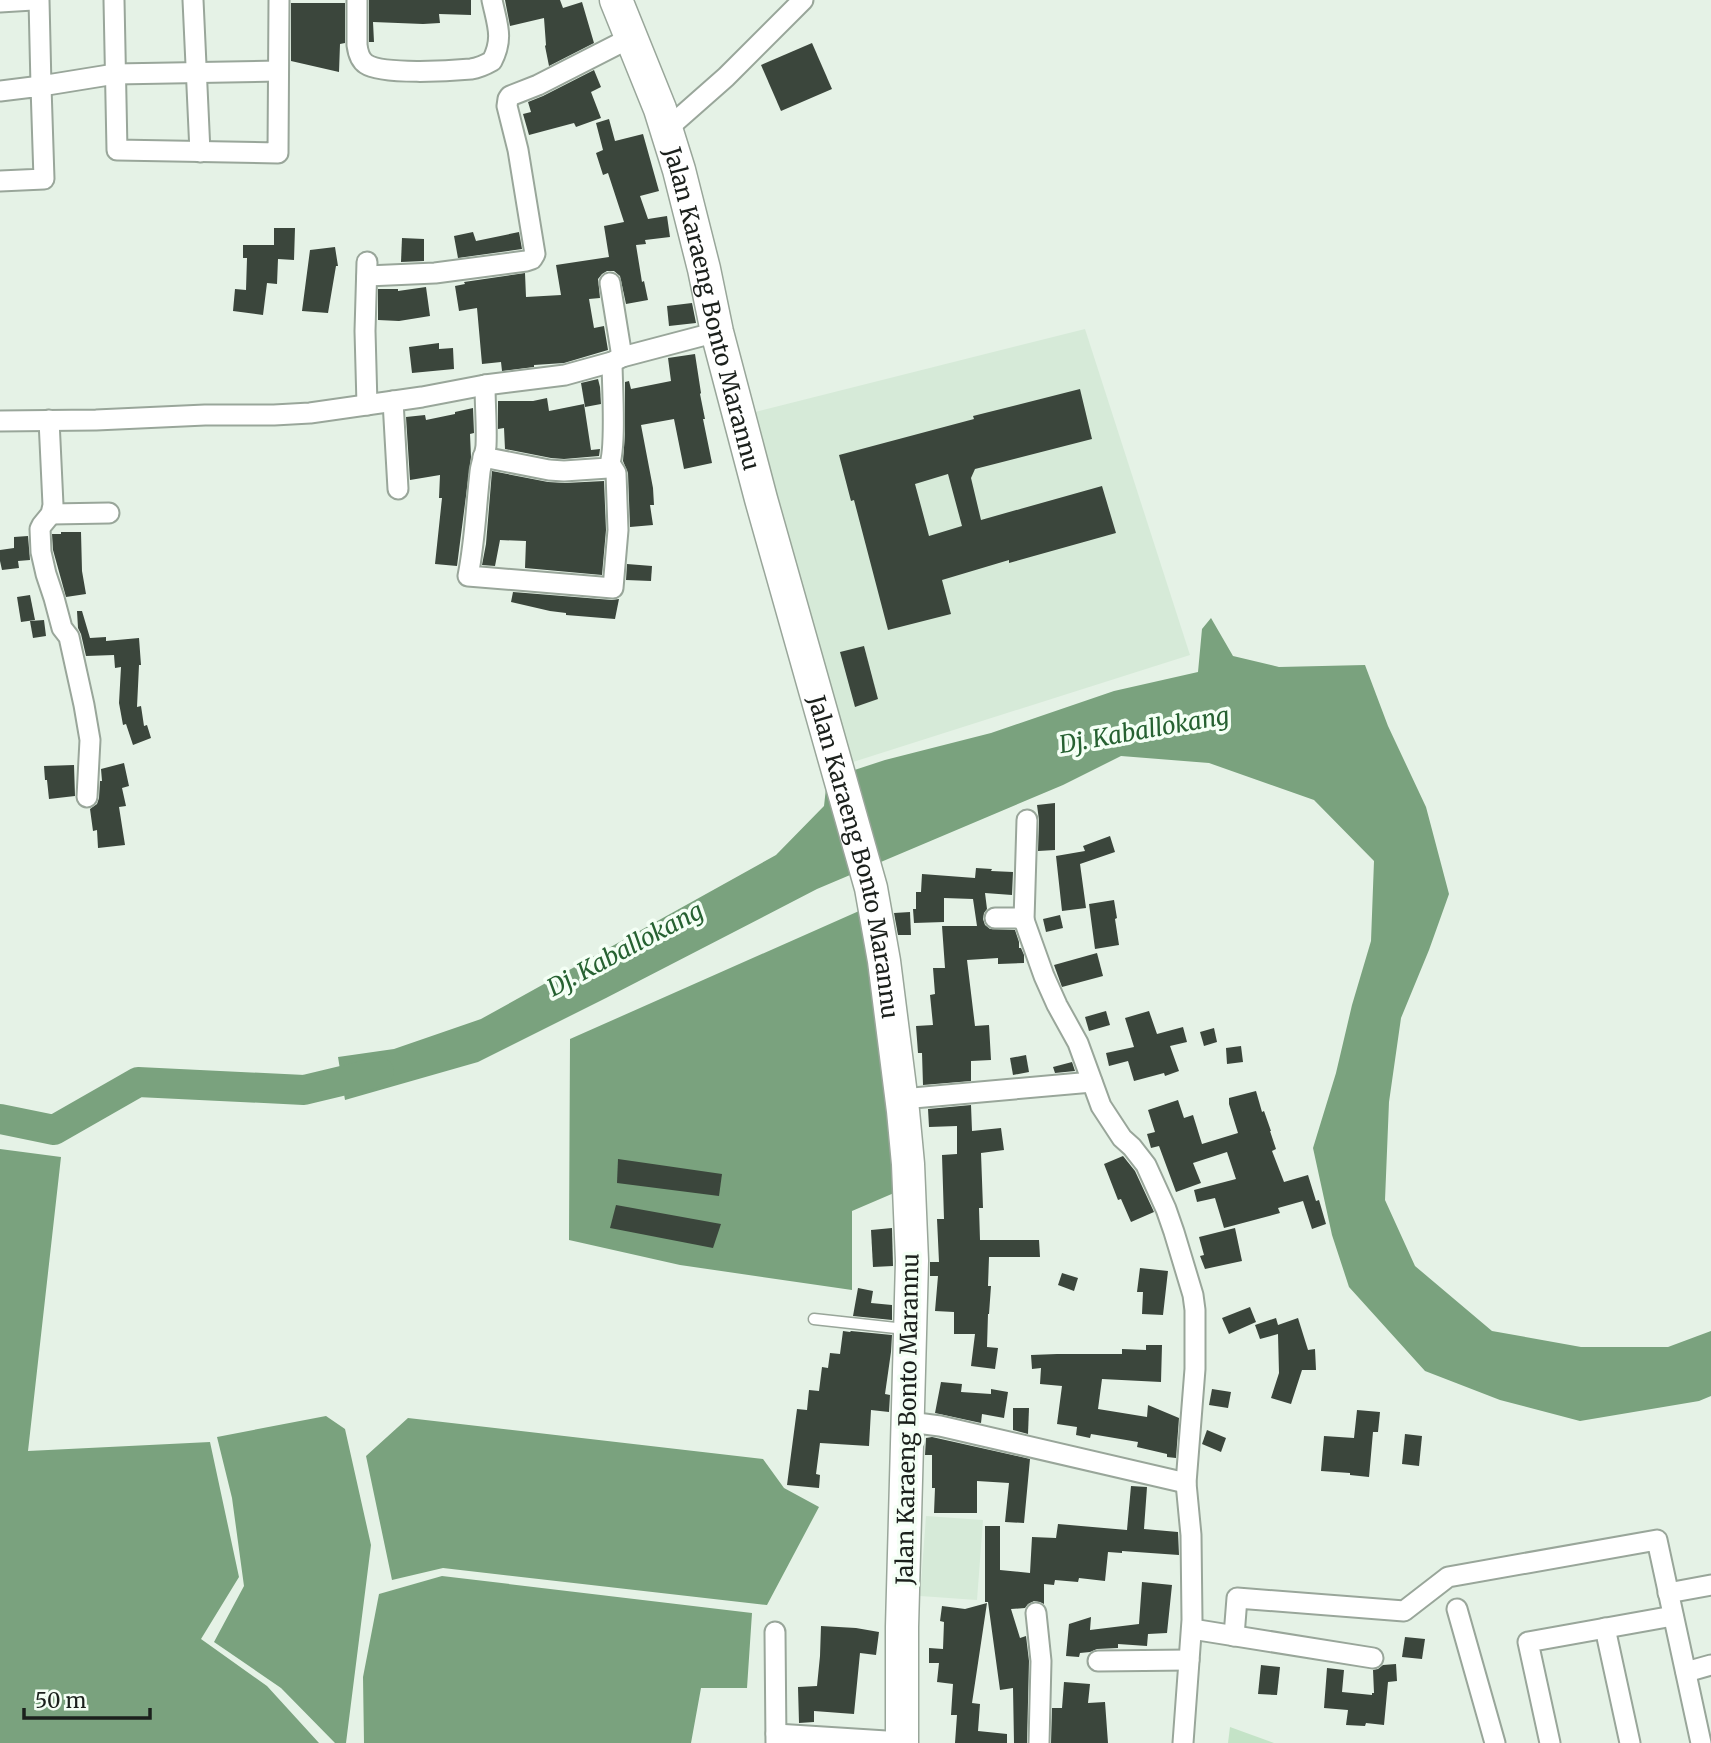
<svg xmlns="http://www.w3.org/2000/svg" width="1711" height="1743" viewBox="0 0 1711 1743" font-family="Merriweather,serif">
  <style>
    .built { fill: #d6ead8 }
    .green { fill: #c4e3c7 }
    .water { fill: #7aa27e }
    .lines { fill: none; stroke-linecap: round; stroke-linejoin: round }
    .river { stroke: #7aa27e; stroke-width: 30 }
    .building { fill: #3b463c; fill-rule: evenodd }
    .lane-casing { stroke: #99a69a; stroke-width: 13 }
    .street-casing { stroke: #99a69a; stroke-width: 23 }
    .primary-casing { stroke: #99a69a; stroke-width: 35 }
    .lane { stroke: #fff; stroke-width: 10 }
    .street { stroke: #fff; stroke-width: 19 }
    .primary { stroke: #fff; stroke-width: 32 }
    .labels { text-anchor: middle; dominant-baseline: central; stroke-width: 7; stroke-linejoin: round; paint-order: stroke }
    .street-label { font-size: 23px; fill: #1b201c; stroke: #f4fff5 }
    .water-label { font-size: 24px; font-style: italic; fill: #266131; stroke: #f4fff5 }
  </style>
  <rect width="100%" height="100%" fill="#e5f2e6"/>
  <g class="built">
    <polygon points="1085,329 1190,655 853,762 747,414"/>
    <polygon points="926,1516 983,1520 977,1600 920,1596"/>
  </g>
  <polygon class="green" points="1230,1727 1274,1743 1228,1743"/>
  <g class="water">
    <polygon points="1211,618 1233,656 1279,667 1365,665 1388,726 1426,807 1449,894 1429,950 1401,1018 1389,1102 1385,1200 1415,1266 1492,1331 1581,1347 1668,1347 1711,1331 1711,1396 1699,1401 1580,1421 1500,1400 1425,1371 1349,1287 1332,1235 1313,1148 1336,1073 1352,1005 1371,941 1374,861 1314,800 1209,763 1121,756 1063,785 817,889 606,998 478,1062 345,1100 338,1057 394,1049 481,1019 776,855 824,806 827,779 885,760 991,733 1114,691 1198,672 1202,629"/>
    <polygon points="859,911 880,1029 894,1193 852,1211 852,1290 680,1265 569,1240 570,1039"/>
    <polygon points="0,1149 61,1157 28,1451 210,1442 239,1577 201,1639 267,1686 319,1743 0,1743"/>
    <polygon points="326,1416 345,1429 371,1545 346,1743 335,1743 281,1688 214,1642 244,1586 232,1498 217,1437"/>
    <polygon points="408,1418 763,1459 784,1488 819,1507 767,1605 443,1568 392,1580 366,1456"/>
    <polygon points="442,1576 752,1613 747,1688 701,1688 691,1743 364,1743 363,1677 379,1594"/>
  </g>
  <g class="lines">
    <polyline class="river" points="0,1119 54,1130 138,1082 304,1090 379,1072"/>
  </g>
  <g class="building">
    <polygon points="369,0 471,0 471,15 439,14 440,23 423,24 373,22 374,42 369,42"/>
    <polygon points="505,0 560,0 563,8 582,2 594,43 549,66 545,46 546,45 544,18 510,26"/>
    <polygon points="291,3 345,3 345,43 340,44 339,72 291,61"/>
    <polygon points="812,43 832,89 781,111 761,65"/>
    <polygon points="594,70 601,87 591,92 601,118 576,127 574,123 529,135 523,114 531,112 528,102 543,96"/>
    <polygon points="609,119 615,141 643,134 659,191 640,196 648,219 667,216 670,237 645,240 646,244 636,245 642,282 644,281 648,300 626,304 620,276 614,271 607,271 602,274 598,279 600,298 589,299 594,328 604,326 608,350 564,363 534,365 534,367 502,371 501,362 482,364 477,308 459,311 455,286 465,284 464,282 525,273 526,297 561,295 556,265 609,257 604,226 624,222 608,173 603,175 596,153 603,150 596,123"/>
    <polygon points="274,228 295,228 294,260 278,259 277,284 267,283 263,315 233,311 235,289 246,290 247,258 243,258 243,245 274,245"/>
    <polygon points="473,232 476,241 519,232 522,249 458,258 454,236"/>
    <polygon points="402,238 424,239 424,261 401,262"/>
    <polygon points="335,247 338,266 336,266 328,313 302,311 310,250"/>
    <polygon points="426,287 430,316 399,321 378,320 378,289 398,289 398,291"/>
    <polygon points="692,303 696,323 669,326 667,306"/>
    <polygon points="439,343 439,349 453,348 454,369 412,373 409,347"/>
    <polygon points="695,354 701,393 700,394 705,419 703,419 712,463 684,469 674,419 641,425 653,488 654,505 650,505 653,525 630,527 628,473 623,461 625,434 625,382 629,381 631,389 671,381 668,358"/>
    <polygon points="598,379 600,387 601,404 585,407 581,383"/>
    <path d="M1080,389l12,50 -117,30 -4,9 10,42 121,-34 14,47 -107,30v-3l-67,20 9,34 -63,16 -34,-130 -3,1 -12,-46 135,-36 -1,-3zM948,474l14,52 -33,10 -14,-52z"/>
    <polygon points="547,398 549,411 584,404 591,450 600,449 599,456 564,459 551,458 505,449 504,428 498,429 498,401 533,401"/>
    <polygon points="473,408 474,433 470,434 471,457 457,566 435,564 442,498 439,498 440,475 410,480 406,417 425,415 426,420 455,414 455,412"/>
    <polygon points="492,471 548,482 565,483 604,481 606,530 602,575 525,568 526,541 500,540 495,566 482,565 486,544"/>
    <polygon points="61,532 81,532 82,571 86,594 66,597 53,550 52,534 61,534"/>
    <polygon points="28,536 30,560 18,561 19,568 2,570 0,561 0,550 14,548 14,537"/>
    <polygon points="627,564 652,566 651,581 626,580"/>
    <polygon points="513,592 612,600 619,599 615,619 566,615 566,613 550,611 511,602"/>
    <polygon points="30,595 35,620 21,622 17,597"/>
    <polygon points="77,611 82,611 90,638 106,637 106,641 139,638 141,665 139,665 137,707 141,706 144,726 147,725 151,738 133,745 126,724 123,725 119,703 121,667 115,668 114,655 86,656 81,634 78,628"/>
    <polygon points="44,620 46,636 33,638 30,621"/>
    <polygon points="864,646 878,699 855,707 840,652"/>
    <polygon points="124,763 129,786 122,788 126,806 119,807 125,845 98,848 97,830 93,831 90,809 97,804 99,798 100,781 102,781 101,769"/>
    <polygon points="74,765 75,796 49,799 47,780 45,780 44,766"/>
    <polygon points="1055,803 1055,850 1038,851 1039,820 1037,805"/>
    <polygon points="1110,836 1115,852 1080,864 1086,908 1062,911 1056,856 1085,851 1083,846"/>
    <polygon points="976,868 992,869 991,871 1013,872 1012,895 985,893 987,909 984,913 983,919 985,925 990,929 1015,930 1019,942 1019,948 1021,948 1024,955 1024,963 998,964 998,958 967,960 975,1026 989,1025 991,1060 971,1061 971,1081 923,1085 922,1053 918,1053 916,1026 933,1025 930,995 935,994 933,968 945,968 942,926 977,926 973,899 944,898 944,922 914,923 913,909 916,909 916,892 921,892 922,874 975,878"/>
    <polygon points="1114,900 1117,918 1115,919 1119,945 1095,949 1089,904"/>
    <polygon points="910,912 911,935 898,935 894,913"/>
    <polygon points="1060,915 1063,928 1046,932 1043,919"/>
    <polygon points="1097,953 1103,976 1062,987 1054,965"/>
    <polygon points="1106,1011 1110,1025 1089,1031 1085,1017"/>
    <polygon points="1149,1011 1157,1034 1183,1027 1187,1042 1170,1046 1179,1071 1165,1076 1164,1073 1134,1081 1128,1061 1109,1066 1106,1053 1134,1047 1125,1018"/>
    <polygon points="1214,1028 1217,1042 1204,1046 1200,1032"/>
    <polygon points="1241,1046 1243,1062 1227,1064 1226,1048"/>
    <polygon points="1026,1055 1029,1072 1013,1075 1010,1058"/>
    <polygon points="1072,1062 1075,1071 1055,1073 1053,1067"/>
    <polygon points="1256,1091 1262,1112 1264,1111 1271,1131 1270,1131 1276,1149 1272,1151 1284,1182 1308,1175 1316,1201 1319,1200 1326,1224 1312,1229 1303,1201 1278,1208 1280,1213 1224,1228 1215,1198 1197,1202 1194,1190 1236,1179 1227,1152 1193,1163 1201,1183 1176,1192 1159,1146 1151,1148 1147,1134 1155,1132 1148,1110 1178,1100 1184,1118 1193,1115 1202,1144 1238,1133 1229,1104 1229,1098"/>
    <polygon points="971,1105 972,1131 1001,1128 1004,1150 981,1153 983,1208 979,1208 980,1240 1039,1240 1040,1257 989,1257 988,1286 991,1286 989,1314 988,1314 987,1347 998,1348 995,1369 971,1366 975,1334 954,1334 954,1312 935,1311 938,1276 930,1276 930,1262 939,1262 937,1219 944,1219 942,1155 957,1154 957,1126 929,1127 928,1109"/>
    <polygon points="1123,1156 1135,1171 1154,1212 1131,1222 1121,1199 1118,1200 1104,1164"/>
    <polygon points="618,1159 722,1174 719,1196 617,1183"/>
    <polygon points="616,1205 721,1224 713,1248 610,1228"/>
    <polygon points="892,1228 893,1266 873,1267 871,1230"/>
    <polygon points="1235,1228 1242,1261 1205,1269 1200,1256 1204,1255 1199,1237"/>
    <polygon points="1140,1268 1168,1271 1163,1315 1142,1314 1143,1292 1137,1292"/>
    <polygon points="1062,1273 1078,1278 1074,1291 1058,1285"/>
    <polygon points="858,1288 873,1291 871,1303 892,1305 892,1320 853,1316"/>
    <polygon points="1250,1307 1256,1322 1229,1334 1222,1318"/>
    <polygon points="1276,1318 1278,1325 1298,1318 1308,1350 1315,1349 1316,1370 1302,1370 1291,1404 1271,1398 1279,1373 1278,1334 1260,1339 1255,1325"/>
    <polygon points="843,1331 850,1332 851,1331 892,1335 891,1352 885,1394 890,1395 889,1412 871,1410 869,1446 820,1443 816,1474 820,1475 819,1488 787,1485 797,1409 807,1410 809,1390 819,1391 822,1367 828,1368 830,1353 840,1354"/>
    <polygon points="1146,1345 1162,1345 1161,1382 1102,1379 1098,1409 1147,1417 1148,1405 1179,1418 1176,1458 1167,1457 1167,1454 1137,1447 1138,1442 1091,1434 1090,1438 1076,1435 1077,1427 1057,1424 1062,1386 1040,1384 1041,1368 1032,1369 1031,1355 1057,1354 1122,1354 1122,1349 1146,1350"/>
    <polygon points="941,1382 962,1384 961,1392 991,1394 991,1389 1008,1392 1004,1418 982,1414 981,1423 935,1413"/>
    <polygon points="1212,1389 1231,1392 1228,1408 1209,1405"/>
    <polygon points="1013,1408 1029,1408 1028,1434 1013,1430"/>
    <polygon points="1357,1410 1380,1412 1378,1432 1373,1432 1369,1477 1350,1475 1350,1473 1321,1471 1324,1436 1354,1438"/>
    <polygon points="1207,1430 1226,1438 1221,1452 1202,1444"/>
    <polygon points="1405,1434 1422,1436 1419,1466 1402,1464"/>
    <polygon points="932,1437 1030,1459 1024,1523 1005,1522 1009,1483 977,1481 977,1513 934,1513 935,1488 932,1488 932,1455 925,1455 926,1438"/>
    <polygon points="1131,1486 1147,1487 1144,1529 1178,1532 1179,1555 1122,1551 1122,1553 1108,1552 1105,1581 1079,1578 1078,1582 1055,1580 1054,1585 1044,1584 1044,1604 1040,1602 1034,1601 1028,1604 1025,1608 1011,1609 1020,1638 1026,1636 1029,1661 1027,1743 1014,1743 1013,1688 1000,1690 988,1602 985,1602 985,1526 1000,1526 1000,1570 1030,1573 1032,1537 1056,1538 1058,1524 1127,1530"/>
    <polygon points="1142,1582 1172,1585 1167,1633 1148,1634 1147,1646 1118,1644 1118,1648 1097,1649 1090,1652 1080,1653 1079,1657 1066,1656 1069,1624 1091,1617 1090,1630 1139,1624"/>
    <polygon points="987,1603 972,1703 980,1704 978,1731 1007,1734 1007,1743 955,1743 957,1715 951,1715 953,1684 937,1682 939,1663 929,1663 929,1648 943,1649 944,1622 940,1621 942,1606 965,1609"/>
    <polygon points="821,1626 856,1628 879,1632 876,1655 860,1653 854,1714 814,1711 814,1722 799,1723 798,1687 817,1686 820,1656"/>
    <polygon points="1405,1637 1425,1639 1422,1659 1402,1657"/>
    <polygon points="1396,1664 1397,1681 1388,1682 1384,1725 1366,1723 1365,1726 1346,1725 1348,1710 1324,1708 1327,1668 1344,1670 1342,1692 1372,1695 1372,1693 1374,1693 1373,1670 1378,1669 1383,1665"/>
    <polygon points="1261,1665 1280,1667 1277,1695 1258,1694"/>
    <polygon points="1064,1682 1090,1684 1088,1703 1105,1702 1108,1743 1051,1743 1052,1708 1062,1708"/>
  </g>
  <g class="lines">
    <defs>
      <polyline id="lane" points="814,1319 905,1329"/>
      <g id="street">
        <polyline points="39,0 41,86 115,74 278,71"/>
        <polyline points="114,0 117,150 278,153 279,0"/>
        <polyline points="193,0 200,152"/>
        <path d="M357,0v45c1,8 3,15 9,19 16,11 84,7 105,5 7,-1 14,-4 21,-8 12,-23 5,-37 0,-61"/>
        <polyline points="0,2 33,0"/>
        <polyline points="0,91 41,86 44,179 0,181"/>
        <polyline points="667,129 726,77 803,0"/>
        <polyline points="367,262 365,331 367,405"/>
        <polyline points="367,276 435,273 526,261 532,259 535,254 518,150 507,106 508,99 510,96 538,85 632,37"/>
        <polyline points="610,283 622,357"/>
        <path d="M485,385c0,20 2,41 1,61 -1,9 -5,17 -6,26 -4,36 -5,69 -12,104l145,12 5,-58 -2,-57 -5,-8"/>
        <polyline points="393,401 398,489"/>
        <polyline points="49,420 53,505 51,514 42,525 40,529 41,552 46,574 54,598 62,628 69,637 84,705 90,740 87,797"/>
        <polyline points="0,421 96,420 205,415 274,415 310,413 422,397 485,385 565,375 612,362 622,357 717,332"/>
        <path d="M483,457l66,13 15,1 44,-3c9,-14 4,-86 4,-106"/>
        <polyline points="51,514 109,513"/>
        <polyline points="995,918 1017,918 1024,920 1044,976 1057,1005 1078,1043 1101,1106 1122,1138 1132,1147 1146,1165 1166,1209 1174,1232 1193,1295 1195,1310 1195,1369 1186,1483 1191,1535 1192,1620 1183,1743"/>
        <polyline points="1024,920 1027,820"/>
        <polyline points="902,1099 1092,1082"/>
        <polyline points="909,1422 940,1426 1186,1483"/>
        <polyline points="1668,1593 1711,1585"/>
        <polyline points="1457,1609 1495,1743"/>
        <polyline points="1036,1613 1041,1661 1039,1743"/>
        <polyline points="1605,1628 1630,1743"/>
        <polyline points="1192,1629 1373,1658"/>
        <polyline points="775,1632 776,1743"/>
        <polyline points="1234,1636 1237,1598 1404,1611 1448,1577 1657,1540 1701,1743"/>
        <polyline points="1098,1661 1189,1660"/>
        <polyline points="1686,1672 1711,1665"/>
        <polyline points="776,1734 902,1742"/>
        <polyline points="1550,1743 1528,1642 1673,1616"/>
      </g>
      <g id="primary">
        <path id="s1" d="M616,0l44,109 19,61 25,99 13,63 44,167 110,389 13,73 19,150 5,53 4,97 -10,366v116"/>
      </g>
    </defs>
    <use href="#lane" class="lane-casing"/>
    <use href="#street" class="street-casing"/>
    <use href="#primary" class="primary-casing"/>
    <use href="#lane" class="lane"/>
    <use href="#street" class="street"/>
    <use href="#primary" class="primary"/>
  </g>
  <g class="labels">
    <g class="street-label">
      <text stroke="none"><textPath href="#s1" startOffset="324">Jalan Karaeng Bonto Marannu</textPath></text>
      <text stroke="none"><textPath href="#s1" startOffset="891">Jalan Karaeng Bonto Marannu</textPath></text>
      <text transform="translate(907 1419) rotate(-89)">Jalan Karaeng Bonto Marannu</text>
    </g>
    <g class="water-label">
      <text transform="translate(1144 730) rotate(-10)">Dj. Kaballokang</text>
      <text transform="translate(625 949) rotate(-28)">Dj. Kaballokang</text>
    </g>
  </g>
  <path d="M24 1708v10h126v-10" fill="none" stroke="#1b201c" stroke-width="3.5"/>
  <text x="35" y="1708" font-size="21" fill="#1b201c" stroke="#f4fff5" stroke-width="5" paint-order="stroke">50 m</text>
</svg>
